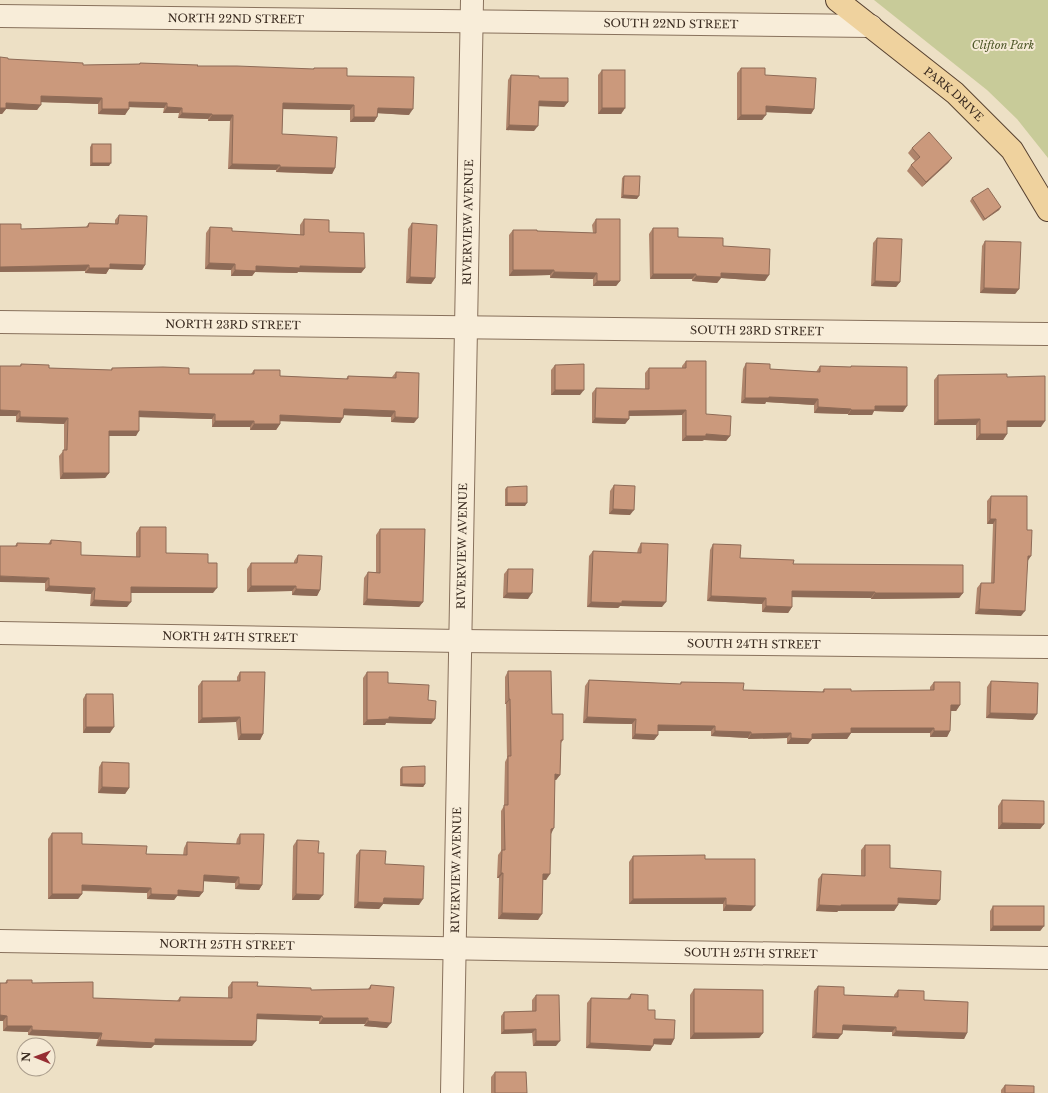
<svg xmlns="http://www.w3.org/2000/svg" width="1048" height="1093" viewBox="0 0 1048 1093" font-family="'Libre Baskerville',serif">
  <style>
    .green { fill: #c8cb99 }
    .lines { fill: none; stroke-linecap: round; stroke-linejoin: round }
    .minor-casing { stroke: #88715c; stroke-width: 24 }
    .major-casing { stroke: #564030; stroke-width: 24 }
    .minor { stroke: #f8edd9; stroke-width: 22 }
    .major { stroke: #efd29e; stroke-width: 22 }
    .wall { fill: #af846b }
    .shaded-wall { fill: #8e6b57 }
    .building { fill: #cb997c; stroke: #8e6b57 }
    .labels { text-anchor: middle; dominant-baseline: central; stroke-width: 4; stroke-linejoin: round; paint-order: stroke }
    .street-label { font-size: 11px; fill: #392a1f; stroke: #f5ead5 }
    .park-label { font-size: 11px; font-style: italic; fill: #4b5526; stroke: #f5ead5 }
  </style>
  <rect width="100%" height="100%" fill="#ede0c5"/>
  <polygon class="green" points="874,0 1048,0 1048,158 1017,119 987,90"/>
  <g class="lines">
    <defs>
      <g id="minor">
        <path id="s1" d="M0,16l871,10"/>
        <path id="s2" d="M0,322l1048,12"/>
        <path id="s3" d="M0,633l460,8 588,6"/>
        <path id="s4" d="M0,941l1048,17"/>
        <path id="s5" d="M452,1093l20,-1093"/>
      </g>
      <g id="major">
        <path id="s6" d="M837,0l118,93 57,57 36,60"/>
      </g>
    </defs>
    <use href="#minor" class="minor-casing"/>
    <use href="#major" class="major-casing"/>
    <use href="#minor" class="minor"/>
    <use href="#major" class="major"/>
  </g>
  <g class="wall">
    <polygon points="8,59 83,65 139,64 140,63 197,66 313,69 314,68 347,76 409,115 378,113 377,117 374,122 350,122 350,110 283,109 282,134 335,168 332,174 276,172 276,170 228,169 230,121 208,121 208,119 178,118 179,113 163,113 164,108 129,107 125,115 98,114 98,104 41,102 37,110 6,109 2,114"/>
    <polygon points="741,68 765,75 814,109 811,114 766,112 762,120 737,120 737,73"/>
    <polygon points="602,70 625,108 621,114 598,114 598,75"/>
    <polygon points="511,75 539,78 568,102 564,107 538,106 534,131 506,130 508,80"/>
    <polygon points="92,144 109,166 90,166 90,147"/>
    <polygon points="912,148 952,158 948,163 922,187 907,171 911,165 915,161 908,153"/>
    <polygon points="624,176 637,199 621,198 622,178"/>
    <polygon points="972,198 1001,207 999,210 983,221 970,201"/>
    <polygon points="119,215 145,265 142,270 109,269 106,274 85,273 85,271 0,272 0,224 21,229 86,227 89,223 115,224 115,220"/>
    <polygon points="304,219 329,232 365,268 361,273 298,272 297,273 255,272 252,276 231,276 231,270 205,269 206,233 210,227 232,231 300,235 300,225"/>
    <polygon points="596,219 620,281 616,286 593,286 593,279 550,278 550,275 509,276 509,235 513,230 593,233 592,225"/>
    <polygon points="412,223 435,278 431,284 406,283 408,229"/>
    <polygon points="653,228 678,237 723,246 765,281 721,278 717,283 692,281 692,279 650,279 649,234"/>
    <polygon points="877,238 900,282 896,287 871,286 873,243"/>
    <polygon points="985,241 1019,289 1015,294 980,293 982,246"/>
    <polygon points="686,361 706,414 730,436 726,441 704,440 702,441 682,441 682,415 629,416 629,419 625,424 592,423 592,393 596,388 645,389 645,373 649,368 682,368 682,366"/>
    <polygon points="746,363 770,369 816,372 820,366 851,367 851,366 903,412 874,411 872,415 848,415 848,414 814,413 814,405 766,402 765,404 741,403 743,369"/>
    <polygon points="21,364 49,368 111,370 112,368 189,374 251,374 254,370 280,376 346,379 348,376 392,377 396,372 414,423 391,422 391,417 344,415 340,423 280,421 280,424 276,430 250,430 250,427 212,427 212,419 139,417 136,436 109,436 109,473 105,478 60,479 59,456 64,450 64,424 16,422 16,416 0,416 0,366 20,366"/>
    <polygon points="555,365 580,395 551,395 551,370"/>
    <polygon points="938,375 1007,377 1041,427 1007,427 1007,434 1003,440 976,440 976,425 934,425 934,380"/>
    <polygon points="614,485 630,515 609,514 610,491"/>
    <polygon points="507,487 525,506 505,506 505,489"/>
    <polygon points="991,496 1027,530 1027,561 1021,616 975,614 977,588 981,583 991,583 993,524 987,524 987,501"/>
    <polygon points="140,527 166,553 208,563 213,593 131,593 127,607 90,606 91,594 45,591 45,583 15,546 17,543 48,544 51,540 81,555 136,557 136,533"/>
    <polygon points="380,529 423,602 419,607 363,605 364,578 368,572 376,572 376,535"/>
    <polygon points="641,543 662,607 620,606 618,608 587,607 589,556 593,551 637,553 638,549"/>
    <polygon points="713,544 740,558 793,564 963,593 959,598 871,599 871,598 792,597 792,607 788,613 762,612 762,604 707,601 710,550"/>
    <polygon points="298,555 320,590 317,596 292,595 292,591 247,592 247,569 251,563 294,563 294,561"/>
    <polygon points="508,569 528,599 503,598 504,574"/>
    <polygon points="508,671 552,714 563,740 561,743 560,775 556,780 555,780 551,834 546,880 543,880 538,920 498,919 499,878 497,878 498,855 501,851 501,811 504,806 505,762 507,758 506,704 505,704 505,677"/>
    <polygon points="240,672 263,734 260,740 238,740 236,722 198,723 198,686 202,681 237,681 237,677"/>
    <polygon points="367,672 388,683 428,700 435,719 431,724 386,723 385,725 363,725 363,678"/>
    <polygon points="589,680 680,684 681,682 743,690 822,692 824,689 851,691 930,690 930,687 934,682 960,705 956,711 950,711 950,731 947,737 930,737 930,733 851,733 847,739 812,739 808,744 787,744 787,738 748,739 748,738 711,736 711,731 658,731 658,735 654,740 632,739 632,724 583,723 585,686"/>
    <polygon points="991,681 1033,720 986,718 987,687"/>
    <polygon points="86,694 110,733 83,733 83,699"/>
    <polygon points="102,762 129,788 125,794 98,793 99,767"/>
    <polygon points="402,767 425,784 423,787 400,786 400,769"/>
    <polygon points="1002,800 1044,824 1040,829 998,829 998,806"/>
    <polygon points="52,833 82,844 146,854 183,855 184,848 187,842 236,844 237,839 240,834 262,885 259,890 235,889 235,883 204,881 203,892 199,897 177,896 174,900 147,899 147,893 82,891 82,894 78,899 48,899 48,839"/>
    <polygon points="297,840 318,853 319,900 292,900 293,846"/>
    <polygon points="865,845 890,868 940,900 936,905 898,903 898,905 894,911 838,911 837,912 816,911 818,879 822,874 861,876 861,850"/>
    <polygon points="360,850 385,864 419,905 383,904 379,909 354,908 356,855"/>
    <polygon points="633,856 705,859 751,911 723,911 723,904 629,904 629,862"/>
    <polygon points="993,906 1044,926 1040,931 990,931 990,911"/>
    <polygon points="7,980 32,983 93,998 177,1001 180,997 228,998 228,987 232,982 257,986 311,990 368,989 371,985 387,1028 364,1026 365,1024 319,1024 319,1021 256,1019 252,1046 154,1045 151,1048 96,1046 98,1039 28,1035 28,1032 3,1031 3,1021 0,1021 0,983 5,983"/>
    <polygon points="818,986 844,995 894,997 894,995 898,990 924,1000 967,1033 964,1039 892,1036 892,1032 842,1030 838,1039 812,1038 814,991"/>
    <polygon points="694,989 763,1033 759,1038 690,1039 690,995"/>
    <polygon points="631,994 648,1010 655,1019 674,1039 671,1045 654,1044 650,1051 586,1048 587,1003 591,998 627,999"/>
    <polygon points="536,995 556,1046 533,1046 532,1033 501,1034 501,1016 504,1012 532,1011 532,1000"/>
    <polygon points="495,1072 527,1093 491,1093 491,1077"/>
    <polygon points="1005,1085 1034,1093 1001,1093 1001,1090"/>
  </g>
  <g class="shaded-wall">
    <polygon points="41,96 102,98 98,104 37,102"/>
    <polygon points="539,101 568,102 564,107 535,106"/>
    <polygon points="129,102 167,103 164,108 125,107"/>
    <polygon points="6,103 41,105 37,110 6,109 2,114 0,114 0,108"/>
    <polygon points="283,103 354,105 350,110 279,109"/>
    <polygon points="766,106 814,109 811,114 762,112"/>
    <polygon points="167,107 182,108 179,113 163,113"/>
    <polygon points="378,108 413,109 409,115 374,113"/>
    <polygon points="602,108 625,108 621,114 598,114"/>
    <polygon points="102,109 129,109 125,115 98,114"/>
    <polygon points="182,113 212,114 208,119 178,118"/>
    <polygon points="212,115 233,115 230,121 208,121"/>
    <polygon points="741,115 766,115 762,120 737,120"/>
    <polygon points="354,117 377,117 374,122 350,122"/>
    <polygon points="509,125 538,126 534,131 506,130"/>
    <polygon points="952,158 948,163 922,187 926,182"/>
    <polygon points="92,163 111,163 109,166 90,166"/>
    <polygon points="232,164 280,165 276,170 228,169"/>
    <polygon points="280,167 335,168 332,174 276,172"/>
    <polygon points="623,195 639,196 637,199 621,198"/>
    <polygon points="1001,207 999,210 983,221 985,219"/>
    <polygon points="209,263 235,264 231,270 205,269"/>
    <polygon points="110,264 145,265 142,270 109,269 106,274 85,273 89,268"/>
    <polygon points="89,265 85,271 0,272 0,267"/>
    <polygon points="256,266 300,266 365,268 361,273 298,272 297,273 255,272 252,276 231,276 235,270"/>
    <polygon points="513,270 554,270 550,275 509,276"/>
    <polygon points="554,272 597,273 593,279 550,278"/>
    <polygon points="721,273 769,275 765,281 721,278 717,283 692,281 696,276"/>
    <polygon points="653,274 696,274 692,279 650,279"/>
    <polygon points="410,277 435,278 431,284 406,283"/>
    <polygon points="597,281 620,281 616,286 593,286"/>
    <polygon points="875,281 900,282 896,287 871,286"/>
    <polygon points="984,288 1019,289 1015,294 980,293"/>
    <polygon points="555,390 584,390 580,395 551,395"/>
    <polygon points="769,397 818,399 814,405 766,402 765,404 741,403 745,398"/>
    <polygon points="875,406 907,406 903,412 874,411 872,415 848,415 851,410"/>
    <polygon points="818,407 851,409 848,414 814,413"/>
    <polygon points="344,409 395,411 391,417 340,415"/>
    <polygon points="0,410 20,411 16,416 0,416"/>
    <polygon points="686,410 682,415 625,416 629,411"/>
    <polygon points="139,411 215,414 212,419 135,417"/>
    <polygon points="280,415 343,418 340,423 276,421"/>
    <polygon points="20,417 68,418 64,424 16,422"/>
    <polygon points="395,417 418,418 414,423 391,422"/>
    <polygon points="595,418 629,419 625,424 592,423"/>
    <polygon points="980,419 976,425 934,425 938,420"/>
    <polygon points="215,421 254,421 250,427 212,427"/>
    <polygon points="1007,421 1045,421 1041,427 1003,427"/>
    <polygon points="254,424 280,424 276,430 250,430"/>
    <polygon points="109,431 139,431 136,436 105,436"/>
    <polygon points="706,434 730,436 726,441 704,440 702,441 682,441 686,436"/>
    <polygon points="980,434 1007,434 1003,440 976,440"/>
    <polygon points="63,473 109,473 105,478 60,479"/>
    <polygon points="507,503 527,503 525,506 505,506"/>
    <polygon points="613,509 634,510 630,515 609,514"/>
    <polygon points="990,519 996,519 993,524 987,524"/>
    <polygon points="1028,556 1031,556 1027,562"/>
    <polygon points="0,576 49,578 45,583 0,582"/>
    <polygon points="49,586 95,588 91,594 45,591"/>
    <polygon points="251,586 296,586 292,591 247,592"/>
    <polygon points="131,587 217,588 213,593 127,593"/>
    <polygon points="296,589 320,590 317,596 292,595"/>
    <polygon points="792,591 875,592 871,598 788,597"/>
    <polygon points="507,593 532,593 528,599 503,598"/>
    <polygon points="875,593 963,593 959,598 871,599"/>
    <polygon points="711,596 766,598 762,604 707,601"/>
    <polygon points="367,599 423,602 419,607 363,605"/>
    <polygon points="94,600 131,602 127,607 90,606"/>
    <polygon points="622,601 666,602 662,607 620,606 618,608 587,607 591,602"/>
    <polygon points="766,606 792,607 788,613 762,612"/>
    <polygon points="979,609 1025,611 1021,616 975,614"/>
    <polygon points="509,699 510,699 506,704 505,704"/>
    <polygon points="951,705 960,705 956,711 947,711"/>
    <polygon points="990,713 1037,714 1033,720 986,718"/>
    <polygon points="240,717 236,722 198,723 202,718"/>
    <polygon points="389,717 435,719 431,724 386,723 385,725 363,725 367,720"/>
    <polygon points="587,717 636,719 632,724 583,723"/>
    <polygon points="658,725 715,726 711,731 654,731"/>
    <polygon points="86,727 114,727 110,733 83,733"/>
    <polygon points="851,728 934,728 930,733 847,733"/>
    <polygon points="715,731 751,732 748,738 711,736"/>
    <polygon points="934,731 950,731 947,737 930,737"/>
    <polygon points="791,733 787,738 748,739 751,734"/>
    <polygon points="851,733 847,739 812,739 808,744 787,744 791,738 812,734"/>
    <polygon points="241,734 263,734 260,740 238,740"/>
    <polygon points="635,734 658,735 654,740 632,739"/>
    <polygon points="555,774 560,775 556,780 551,780"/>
    <polygon points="402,784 425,784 423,787 400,786"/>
    <polygon points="102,787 129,788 125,794 98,793"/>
    <polygon points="1002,823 1044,824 1040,829 998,829"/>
    <polygon points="554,828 551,834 551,829"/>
    <polygon points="501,873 503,873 499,878 497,878"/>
    <polygon points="543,874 550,874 546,880 540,879"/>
    <polygon points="204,875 239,877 235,883 200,881"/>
    <polygon points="239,884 262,885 259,890 235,889"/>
    <polygon points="82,885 151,888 147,893 78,890"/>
    <polygon points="178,890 203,892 199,897 177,896 174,900 147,899 151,894"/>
    <polygon points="52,894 82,894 78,899 48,899"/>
    <polygon points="296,894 323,895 319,900 292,900"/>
    <polygon points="384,898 423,899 419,905 383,904 379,909 354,908 358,902"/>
    <polygon points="726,898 723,904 629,904 633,899"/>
    <polygon points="898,898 940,900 936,905 894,903"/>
    <polygon points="726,905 755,906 751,911 723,911"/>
    <polygon points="819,905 898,905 894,911 838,911 837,912 816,911"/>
    <polygon points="502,913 542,914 538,920 498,919"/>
    <polygon points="993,926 1044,926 1040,931 990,931"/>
    <polygon points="257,1014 322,1016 319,1021 253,1019"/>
    <polygon points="0,1015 7,1016 3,1021 0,1021"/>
    <polygon points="323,1018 368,1018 365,1024 319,1024"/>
    <polygon points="368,1021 391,1023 387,1028 364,1026"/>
    <polygon points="843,1025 896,1027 892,1032 839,1030"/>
    <polygon points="7,1026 32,1026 28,1032 3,1031"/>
    <polygon points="536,1029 532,1033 501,1034 504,1030"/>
    <polygon points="32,1030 102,1033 98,1039 28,1035"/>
    <polygon points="896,1031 967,1033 964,1039 892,1036"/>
    <polygon points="694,1033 763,1033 759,1038 690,1039"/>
    <polygon points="816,1033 842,1034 838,1039 812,1038"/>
    <polygon points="155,1039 256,1041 252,1046 154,1045 151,1048 96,1046 100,1040"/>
    <polygon points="654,1039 674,1039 671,1045 650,1044"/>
    <polygon points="536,1041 560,1041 556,1046 533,1046"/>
    <polygon points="590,1043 653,1046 650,1051 586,1048"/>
  </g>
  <g class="building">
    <polygon points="0,57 8,58 8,59 83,63 83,65 140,64 140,63 198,65 197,66 237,66 314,69 314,68 347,68 347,76 414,77 413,109 378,108 377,117 354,117 354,105 283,103 282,134 337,137 335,168 280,167 280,165 232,164 233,115 212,115 212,114 182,113 182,108 167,107 167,103 129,102 129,109 102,109 102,98 41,96 41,105 6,103 6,108 0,108"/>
    <polygon points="741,68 765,68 765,75 816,78 814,109 766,106 766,115 741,115"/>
    <rect x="602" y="70" width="23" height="38"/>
    <polygon points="511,75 539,76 539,78 568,78 568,102 539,101 538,126 509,125"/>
    <polygon points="929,132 952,158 926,182 911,165 920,157 912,148"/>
    <rect x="92" y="144" width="19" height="19"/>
    <polygon points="624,176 640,176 639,196 623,195"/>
    <polygon points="988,188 1001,207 985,219 972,198"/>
    <polygon points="119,215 147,216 145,265 110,264 110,268 89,268 89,265 0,267 0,224 21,224 21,229 88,227 89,223 118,224"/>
    <polygon points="304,219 329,220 329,232 364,233 365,268 300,266 300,268 256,266 256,271 235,270 235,264 209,263 210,227 232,228 232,231 304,235"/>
    <polygon points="596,219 620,219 620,281 597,281 597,273 554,272 554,270 513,270 513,230 537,230 537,231 596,233"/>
    <polygon points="412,223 437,225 435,278 410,277"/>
    <polygon points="653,228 678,228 678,237 723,238 723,246 770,249 769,275 721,273 721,277 696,276 696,274 653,274"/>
    <polygon points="877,238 902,239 900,282 875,281"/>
    <polygon points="985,241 1021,242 1019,289 984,288"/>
    <polygon points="686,361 706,361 706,414 731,416 730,436 706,434 706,436 686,436 686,410 629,411 629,419 595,418 596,388 649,389 649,368 686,368"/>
    <polygon points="746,363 770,364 770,369 820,372 820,366 851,367 851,366 907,367 907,406 875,406 875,410 851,410 851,409 818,407 818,399 769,397 769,398 745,398"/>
    <polygon points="21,364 49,365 49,368 112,370 112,368 163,367 189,368 189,374 254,374 254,370 280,370 280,376 348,379 348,376 396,378 396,372 419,373 418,418 395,417 395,411 344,409 343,418 280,415 280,424 254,424 254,421 215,421 215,414 139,411 139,431 109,431 109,473 63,473 63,450 67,450 68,418 20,417 20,411 0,410 0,366 21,366"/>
    <polygon points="584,364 584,390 555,390 555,365"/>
    <polygon points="1007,374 1007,377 1045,376 1045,421 1007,421 1007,434 980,434 980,419 938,420 938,375"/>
    <polygon points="614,485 635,486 634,510 613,509"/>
    <polygon points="527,486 527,503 507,503 507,487"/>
    <polygon points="991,496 1027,496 1027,530 1032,530 1031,556 1028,556 1025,611 979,609 981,583 994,583 996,519 990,519"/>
    <polygon points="140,527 166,527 166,553 208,554 208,563 217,563 217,588 131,587 131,602 94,600 95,588 49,586 49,578 0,576 0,546 17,546 17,543 51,544 51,540 81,542 81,555 140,557"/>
    <polygon points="380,529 425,529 423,602 367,599 368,572 380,573"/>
    <polygon points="641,543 668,544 666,602 622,601 622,603 591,602 593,551 641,553"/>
    <polygon points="713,544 741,545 740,558 794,560 793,564 963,565 963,593 875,593 875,592 792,591 792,607 766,606 766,598 711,596"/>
    <polygon points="298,555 322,556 320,590 296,589 296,586 251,586 251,563 297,563"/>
    <polygon points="508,569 533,569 532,593 507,593"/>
    <polygon points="508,671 551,671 552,714 563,714 563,740 561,740 560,775 555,774 554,828 551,829 550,874 543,874 542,914 502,913 503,873 501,873 502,850 505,850 504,805 508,805 508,756 511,756 510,699 509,699"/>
    <polygon points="240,672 265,672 263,734 241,734 240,717 202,718 202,681 240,681"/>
    <polygon points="367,672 388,672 388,683 429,685 428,700 436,701 435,719 389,717 389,719 367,720"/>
    <polygon points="589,680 681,684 681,682 744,683 743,690 824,692 824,689 851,689 851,691 934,690 934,682 960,682 960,705 951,705 950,731 934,731 934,728 851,728 851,733 812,734 812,739 791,738 791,733 751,734 751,732 715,731 715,726 658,725 658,735 635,734 636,719 587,717"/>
    <polygon points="991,681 1038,683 1037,714 990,713"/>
    <polygon points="86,694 113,694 114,727 86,727"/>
    <polygon points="102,762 129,763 129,788 102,787"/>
    <polygon points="425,766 425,784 402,784 402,767"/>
    <polygon points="1002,800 1044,801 1044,824 1002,823"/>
    <polygon points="52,833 82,833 82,844 147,846 146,854 187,855 187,842 240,844 240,834 264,834 262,885 239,884 239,877 204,875 203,892 178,890 178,895 151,894 151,888 82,885 82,894 52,894"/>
    <polygon points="297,840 319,841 318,853 324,853 323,895 296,894"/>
    <polygon points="865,845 890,845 890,868 941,871 940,900 898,898 898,905 841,905 841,906 819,905 822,874 865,876"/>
    <polygon points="360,850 386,851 385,864 424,866 423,899 384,898 383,903 358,902"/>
    <polygon points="705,855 705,859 755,859 755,906 726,905 726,898 633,899 633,856"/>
    <rect x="993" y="906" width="51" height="20"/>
    <polygon points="7,980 32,980 32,983 93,982 93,998 180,1001 180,997 232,998 232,982 258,982 257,986 311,988 311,990 370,989 371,985 394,987 391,1023 368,1021 368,1018 323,1018 322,1016 257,1014 256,1041 155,1039 155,1043 100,1040 102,1033 32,1030 32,1026 7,1026 7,1016 0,1015 0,983 7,983"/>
    <polygon points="818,986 844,987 844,995 898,997 898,990 924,991 924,1000 968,1002 967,1033 896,1031 896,1027 843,1025 842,1034 816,1033"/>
    <polygon points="694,989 763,990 763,1033 694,1033"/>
    <polygon points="631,994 648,995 648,1010 655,1010 655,1019 675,1020 674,1039 654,1039 653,1046 590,1043 591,998 630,999"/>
    <polygon points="536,995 559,995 560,1041 536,1041 536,1029 504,1030 504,1012 536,1011"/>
    <polygon points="495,1072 526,1072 527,1093 495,1093"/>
    <polygon points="1005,1085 1034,1086 1034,1093 1005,1093"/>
  </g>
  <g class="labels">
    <g class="street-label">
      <text stroke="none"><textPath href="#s1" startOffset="236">NORTH 22ND STREET</textPath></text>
      <text stroke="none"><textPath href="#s1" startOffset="671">SOUTH 22ND STREET</textPath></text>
      <text stroke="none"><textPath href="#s6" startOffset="150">PARK DRIVE</textPath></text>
      <text stroke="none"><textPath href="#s5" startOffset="871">RIVERVIEW AVENUE</textPath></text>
      <text stroke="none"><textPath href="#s2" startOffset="233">NORTH 23RD STREET</textPath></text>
      <text stroke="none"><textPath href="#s2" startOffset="757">SOUTH 23RD STREET</textPath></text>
      <text stroke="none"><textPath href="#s5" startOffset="547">RIVERVIEW AVENUE</textPath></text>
      <text stroke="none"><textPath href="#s3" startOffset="230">NORTH 24TH STREET</textPath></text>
      <text stroke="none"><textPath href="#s3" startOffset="754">SOUTH 24TH STREET</textPath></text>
      <text stroke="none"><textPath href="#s5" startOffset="223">RIVERVIEW AVENUE</textPath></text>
      <text stroke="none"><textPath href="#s4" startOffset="227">NORTH 25TH STREET</textPath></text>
      <text stroke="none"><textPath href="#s4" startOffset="751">SOUTH 25TH STREET</textPath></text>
    </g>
    <g class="park-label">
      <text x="1003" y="45">Clifton Park</text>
    </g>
  </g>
  <g transform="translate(36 1057) rotate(271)"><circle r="19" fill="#f5ead5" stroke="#aa9d8c"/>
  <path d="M0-3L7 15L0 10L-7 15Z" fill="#962d32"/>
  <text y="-6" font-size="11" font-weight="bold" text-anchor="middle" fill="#392a1f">N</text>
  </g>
</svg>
